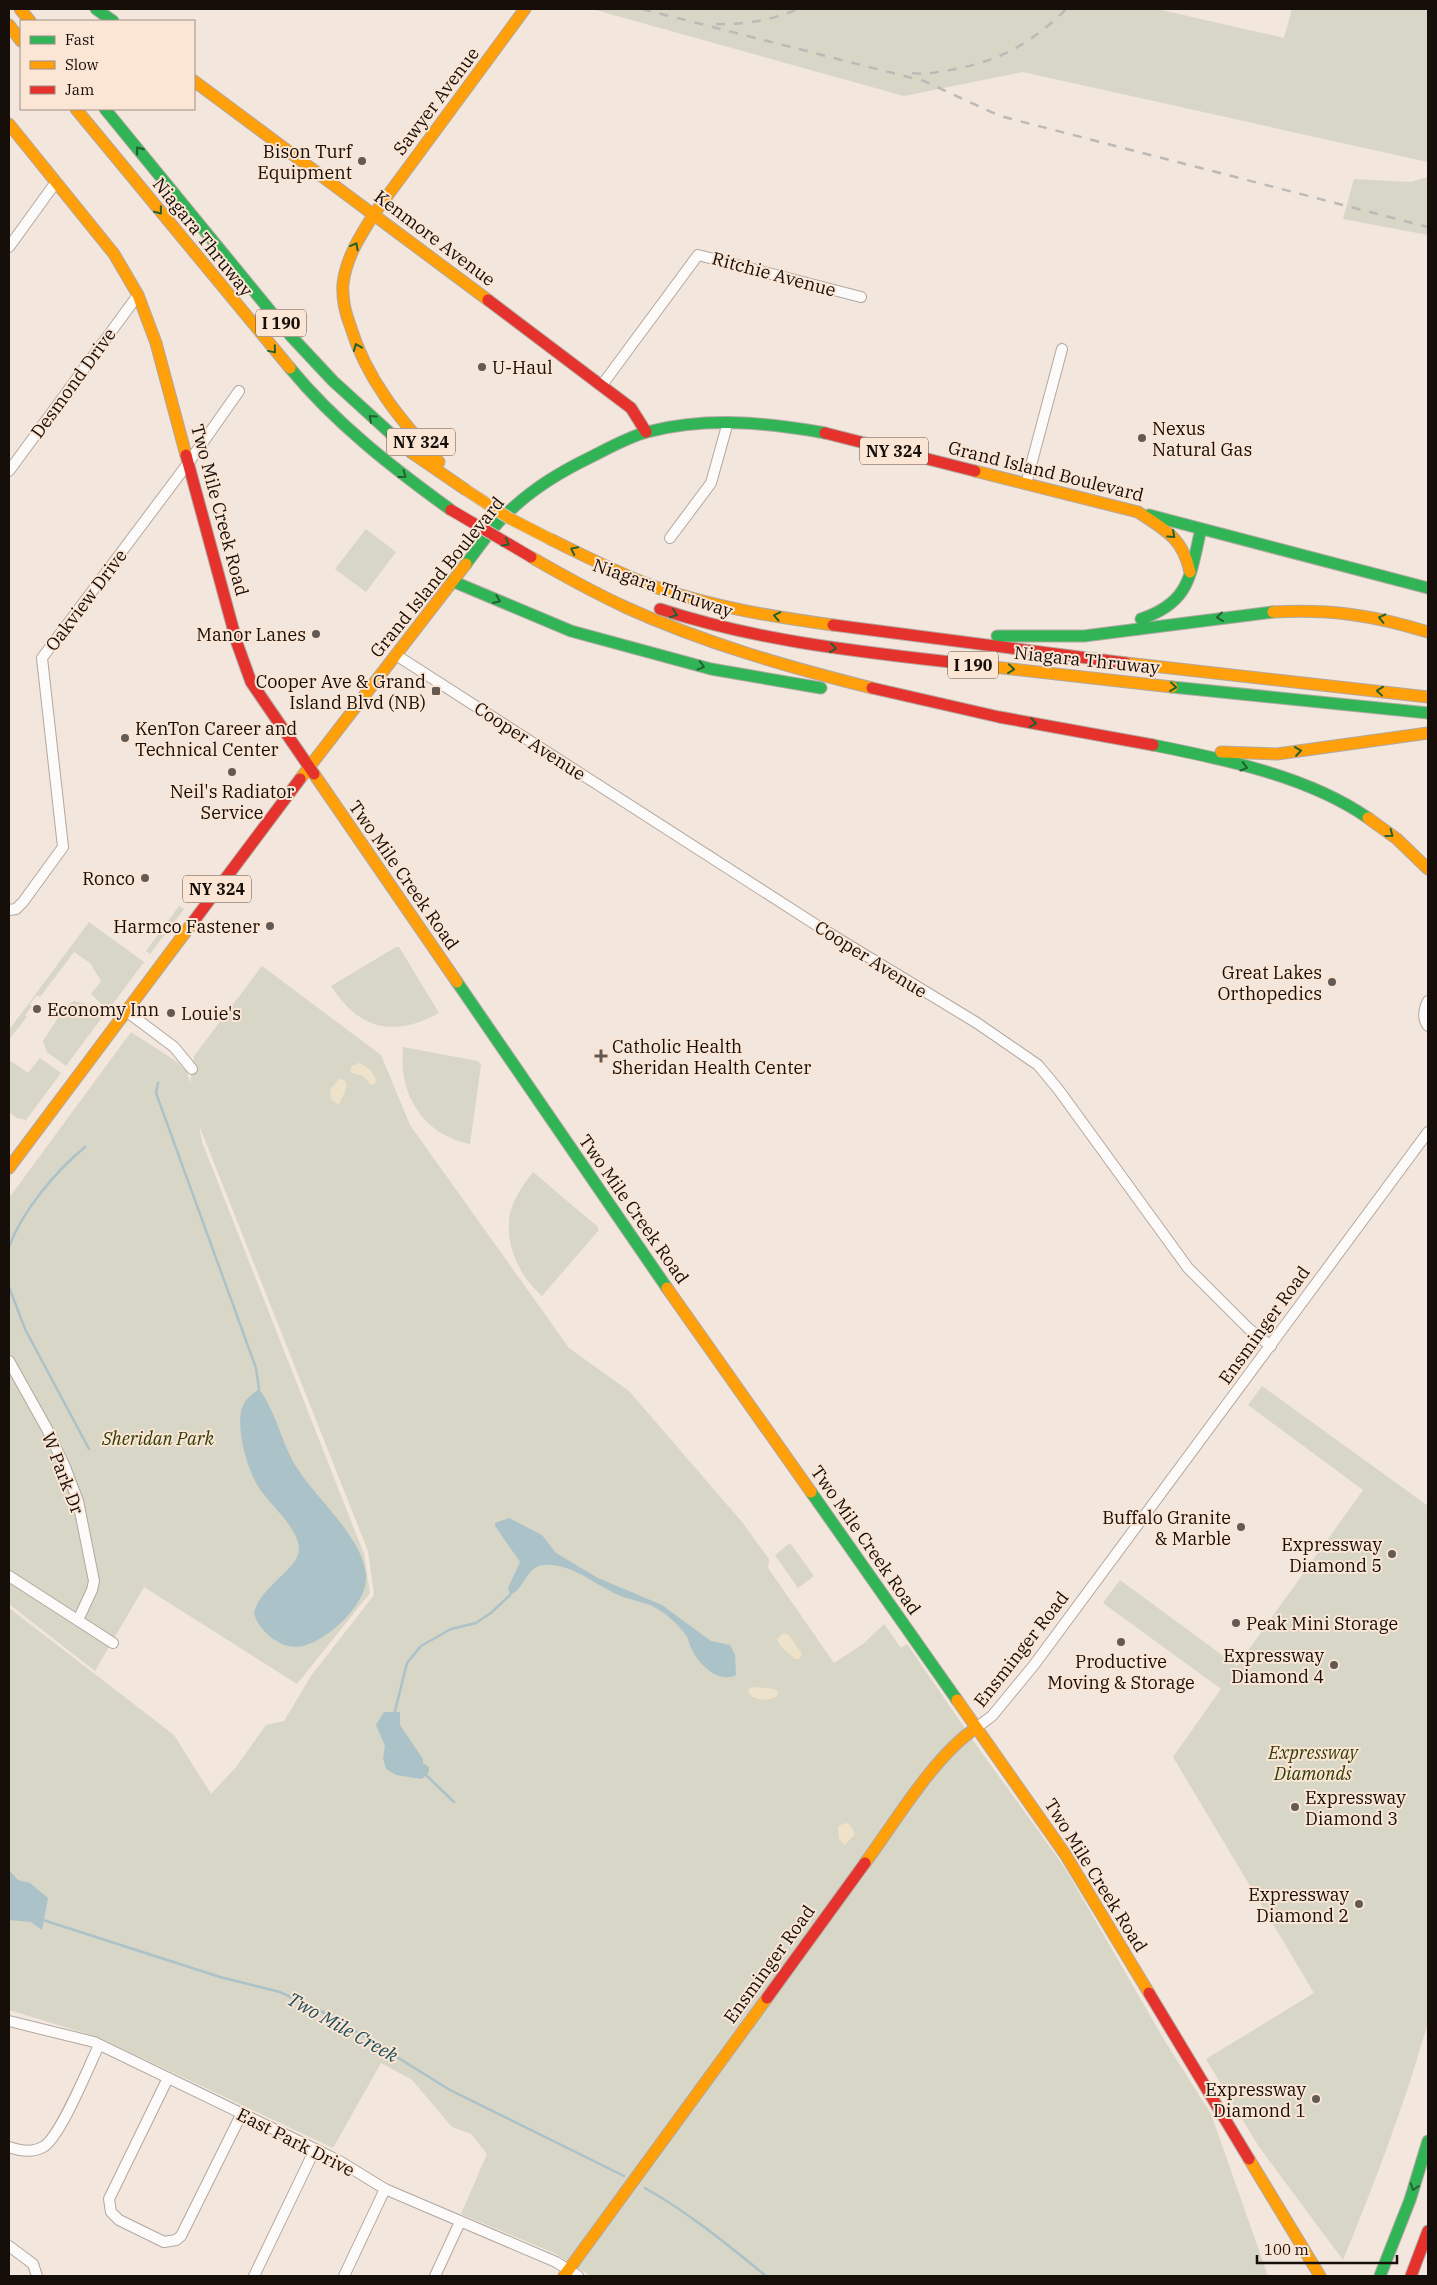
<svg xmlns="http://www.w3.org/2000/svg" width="1437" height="2285" viewBox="0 0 1437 2285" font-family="'IBM Plex Serif',serif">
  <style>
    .green { fill: #d8d6c6 }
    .sand { fill: #eee3ca }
    .water { fill: #abc2c9 }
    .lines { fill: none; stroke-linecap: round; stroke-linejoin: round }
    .stream { stroke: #abc2c9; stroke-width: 2.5 }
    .street-casing { stroke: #b1a8a1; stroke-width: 12 }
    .fast-casing { stroke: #b1a8a1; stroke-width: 13 }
    .slow-casing { stroke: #b1a8a1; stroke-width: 13 }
    .jam-casing { stroke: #b1a8a1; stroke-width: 13 }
    .street { stroke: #fdfbfa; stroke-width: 10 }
    .fast { stroke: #30b455; stroke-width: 11 }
    .slow { stroke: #ff9f0a; stroke-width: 11 }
    .jam { stroke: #e5322d; stroke-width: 11 }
    .rail { stroke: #bcb9b7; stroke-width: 2.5; stroke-dasharray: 9 9; stroke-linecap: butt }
    .slow-bridge-casing { stroke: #cbc6c2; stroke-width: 13; stroke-linecap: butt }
    .jam-bridge-casing { stroke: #cbc6c2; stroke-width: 13; stroke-linecap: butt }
    .slow-bridge { stroke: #ff9f0a; stroke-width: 11 }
    .jam-bridge { stroke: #e5322d; stroke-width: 11 }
    .oneway { stroke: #22612f }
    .poi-dot { fill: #625a53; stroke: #fbe5d4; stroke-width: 2 }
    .labels { text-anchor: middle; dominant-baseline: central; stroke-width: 4; stroke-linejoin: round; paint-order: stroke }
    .shield { fill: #fbe5d4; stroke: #5a4e46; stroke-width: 1 }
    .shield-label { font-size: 16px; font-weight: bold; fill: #150e09 }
    .street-label { font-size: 18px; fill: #150e09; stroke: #fbe5d4 }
    .poi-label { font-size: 18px; fill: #150e09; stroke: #fbe5d4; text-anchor: end }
    .park-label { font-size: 18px; font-style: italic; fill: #303c05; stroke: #fbe5d4 }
    .water-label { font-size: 19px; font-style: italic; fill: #184e5d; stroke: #fbe5d4 }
  </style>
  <rect width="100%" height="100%" fill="#f2e6dd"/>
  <g class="green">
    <polygon points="592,9 1157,9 1284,38 1292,9 1428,9 1428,162 1023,72 904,96"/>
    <polygon points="1428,177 1428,235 1343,219 1354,179 1411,182"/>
    <polygon points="366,529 396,552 366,592 335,569"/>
    <polygon points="179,906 184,909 150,954 146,951"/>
    <polygon points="89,922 144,962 108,1010 91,994 101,981 90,963 74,952 40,997 37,995 30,1004 32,1006 25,1015 27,1017 9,1039 9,1030"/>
    <path d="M396,947h3l40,66c-46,25 -79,17 -108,-27z"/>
    <polygon points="262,966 381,1055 410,1125 569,1348 629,1391 742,1522 769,1559 768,1568 834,1663 863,1644 884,1624 901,1648 907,1644 977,1746 1065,1868 1163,2038 1211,2114 1268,2276 591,2276 554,2253 461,2214 487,2154 471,2134 452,2127 412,2080 381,2063 333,2148 98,2037 9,2010 9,1608 174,1735 211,1794 236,1767 266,1725 284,1721 311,1676 374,1595 368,1551 199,1125 202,1142 364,1554 370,1593 297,1684 144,1587 95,1671 9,1604 9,1198 131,1032 177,1062 187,1072 190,1083 194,1056"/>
    <polygon points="74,1001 85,1004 103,1016 66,1066 47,1052 43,1041 65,1007"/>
    <path d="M403,1047l75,14 3,4 -11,79c-47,-9 -72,-50 -67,-97z"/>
    <polygon points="40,1058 61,1073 26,1120 17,1118 9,1112 9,1060 28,1073"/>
    <path d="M533,1172l65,55v4l-56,65c-23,-20 -38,-52 -32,-83 4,-15 13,-28 23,-41z"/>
    <path d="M1262,1386l166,120v516c-23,82 -53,160 -85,238l-84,-113 -53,-88 108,-66 -141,-236 48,-68 -118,-86 17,-23 117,86 126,-176 -115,-85z"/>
    <polygon points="790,1543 814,1576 798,1588 775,1555"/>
  </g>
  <g class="sand">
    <path d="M359,1063c8,3 15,9 17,18l-2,3 -3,1 -8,-9 -13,-4 2,-6z"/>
    <polygon points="339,1079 344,1080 347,1086 340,1103 337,1104 331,1099 330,1090"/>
    <path d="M783,1633l6,2 13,19 -3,5h-4c-6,-6 -15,-11 -18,-20z"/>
    <path d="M752,1687l23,2 3,3 -1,4c-8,6 -26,5 -29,-6z"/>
    <polygon points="846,1823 850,1825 855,1834 845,1845 839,1839 838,1826"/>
  </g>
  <g class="water">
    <path d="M259,1389c18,24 22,54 38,79 20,32 66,69 69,108 2,28 -38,64 -63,70 -21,5 -44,-14 -49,-33 6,-27 45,-44 45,-64 0,-19 -26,-42 -37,-57 -14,-17 -28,-66 -19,-87 3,-7 10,-11 16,-16z"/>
    <path d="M509,1518l33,17 14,18 42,25 64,27 49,36 19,4 5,10 1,20c-7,4 -16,2 -22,-1 -8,-5 -17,-14 -21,-22 -5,-9 -3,-14 -12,-23 -8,-9 -18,-18 -29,-23 -9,-4 -20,-6 -29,-9 -26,-10 -51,-35 -80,-32 -17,2 -19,25 -33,30l-2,-7 12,-26 -25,-36v-3z"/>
    <path d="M384,1712h16v13l23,34v4l6,4c1,6 -4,10 -8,12l-25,-4 -10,-6 -3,-11 2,-12 -9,-21z"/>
    <polygon points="9,1870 18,1880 30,1883 48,1898 42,1930 31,1922 9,1920"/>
  </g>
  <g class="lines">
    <g class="stream">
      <polyline points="158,1083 156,1093 256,1368 259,1389"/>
      <path d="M9,1247c13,-36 47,-76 76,-100"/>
      <polyline points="9,1287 25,1329 89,1449"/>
      <polyline points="395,1711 407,1663 421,1646 451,1629 476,1623 492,1612 510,1595"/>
      <polyline points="426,1775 454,1802"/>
      <polyline points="43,1920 220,1977 280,1992 329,2015 450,2090 624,2176"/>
      <path d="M645,2188c44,25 82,56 121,88"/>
    </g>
    <defs>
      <g id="street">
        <polyline points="9,247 56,182"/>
        <polyline points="602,385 698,255 861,297"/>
        <polyline points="9,471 138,295"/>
        <polyline points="1026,484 1062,349"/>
        <polyline points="670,538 711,483 728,422"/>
        <polyline points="396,655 824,930 977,1023 1038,1065 1058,1089 1188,1268 1248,1328 1271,1346"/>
        <polyline points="9,910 16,909 23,902 63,847 42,658 189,462 239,391"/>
        <path d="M1428,1001c-4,8 -6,17 0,25"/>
        <polyline points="126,1011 174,1047 192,1069"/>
        <polyline points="9,1361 47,1429 65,1467 78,1501 94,1581 92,1590 78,1620"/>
        <polyline points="9,1576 113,1643"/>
        <polyline points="976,1728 992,1716 1034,1665 1428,1132"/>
        <polyline points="9,2021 94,2042 315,2149 341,2162 385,2189 556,2262 578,2276"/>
        <polyline points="168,2078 109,2199 111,2212 119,2220 164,2242 176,2240 181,2236 242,2113"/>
        <path d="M9,2147c11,4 23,6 34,0 17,-9 46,-81 56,-102"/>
        <polyline points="9,2246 33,2264 37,2276"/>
        <polyline points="254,2276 315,2149"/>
        <polyline points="344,2276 385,2189"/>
        <polyline points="435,2276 460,2222"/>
      </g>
      <g id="fast">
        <polyline points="96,9 113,21"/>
        <polyline points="105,109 290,335 333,381 412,453"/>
        <path d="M290,368c46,56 103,100 161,142"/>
        <polyline points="1149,515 1428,588"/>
        <path d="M466,564c15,-20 30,-42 49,-58 22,-20 49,-36 76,-49 18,-9 37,-20 56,-25 58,-15 119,-10 178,1"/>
        <polyline points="452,581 571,631 711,669 821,688"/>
        <path d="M1141,619c50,-17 49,-44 60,-90"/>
        <polyline points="997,636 1084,636 1273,612"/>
        <polyline points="1172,687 1428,713"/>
        <path d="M1153,745c70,14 155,31 215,73"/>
        <polyline points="457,982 667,1288"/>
        <polyline points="811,1492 957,1700"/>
        <polyline points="1380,2276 1410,2200 1428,2141"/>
      </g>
      <g id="slow">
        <polyline points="20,9 30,21"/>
        <polyline points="9,25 21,41"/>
        <polyline points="194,81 488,300"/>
        <polyline points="76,109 290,368"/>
        <polyline points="9,124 114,254 138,295 156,343 186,455"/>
        <polyline points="374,214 525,9"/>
        <path d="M374,214c-14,22 -28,44 -31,70 -1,14 2,28 7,41 16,54 51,96 89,137"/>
        <polyline points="412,453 466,490"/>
        <polyline points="975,471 1138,512"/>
        <path d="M1138,512c27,18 45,26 52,60"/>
        <path d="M550,539c35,17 71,36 108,49 56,19 116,29 175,37"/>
        <path d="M531,557c31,18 62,35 94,50 79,36 163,60 247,81"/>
        <path d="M1273,612c58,-3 99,3 155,20"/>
        <polyline points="1126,663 1428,697"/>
        <polyline points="967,664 1172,687"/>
        <polyline points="1221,752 1277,754 1428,733"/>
        <polyline points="314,774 457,982"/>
        <polyline points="300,779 466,564"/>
        <polyline points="1368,818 1397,839 1428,869"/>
        <polyline points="9,1168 193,922"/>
        <polyline points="667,1288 811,1492"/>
        <polyline points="957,1700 1065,1854 1149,1993"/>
        <path d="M865,1863c31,-42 69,-107 111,-135"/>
        <polyline points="1249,2159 1320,2276"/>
        <polyline points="564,2276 767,1998"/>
      </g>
      <g id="jam">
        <polyline points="488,300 631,408 646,432"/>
        <polyline points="825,433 975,471"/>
        <polyline points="186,455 237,643 251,682 314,774"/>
        <path d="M660,609c100,33 203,43 307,55"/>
        <polyline points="833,625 1126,663"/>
        <polyline points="872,688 999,717 1153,745"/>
        <polyline points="193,922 300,779"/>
        <polyline points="1149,1993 1249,2159"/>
        <polyline points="767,1998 865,1863"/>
        <polyline points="1411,2276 1428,2231"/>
      </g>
    </defs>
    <use href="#street" class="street-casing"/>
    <use href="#fast" class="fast-casing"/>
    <use href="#slow" class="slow-casing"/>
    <use href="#jam" class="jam-casing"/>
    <use href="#street" class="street"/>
    <use href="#fast" class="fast"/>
    <use href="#slow" class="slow"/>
    <use href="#jam" class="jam"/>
    <g class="rail">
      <polyline points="642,9 924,81 1000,116 1428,227"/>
      <path d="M716,24c28,1 56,-4 82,-15"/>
      <path d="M912,73c13,2 25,-1 38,-3 47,-8 83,-27 116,-61"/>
    </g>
    <defs>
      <polyline id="slow-bridge" points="466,490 509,518 550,539"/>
      <polyline id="jam-bridge" points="451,510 531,557"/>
    </defs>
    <use href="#slow-bridge" class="slow-bridge-casing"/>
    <use href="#jam-bridge" class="jam-bridge-casing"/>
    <use href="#slow-bridge" class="slow-bridge"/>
    <use href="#jam-bridge" class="jam-bridge"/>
  </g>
  <defs><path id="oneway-chevron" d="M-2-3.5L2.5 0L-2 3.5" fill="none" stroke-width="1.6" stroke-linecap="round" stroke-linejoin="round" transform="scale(1.25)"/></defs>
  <g class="oneway">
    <use href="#oneway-chevron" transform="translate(139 150) rotate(-129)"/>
    <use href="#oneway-chevron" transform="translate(159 211) rotate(51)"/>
    <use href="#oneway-chevron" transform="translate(355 246) rotate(-61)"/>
    <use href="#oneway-chevron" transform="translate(357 347) rotate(-112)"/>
    <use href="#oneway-chevron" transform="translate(273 350) rotate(50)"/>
    <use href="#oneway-chevron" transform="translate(372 418) rotate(-138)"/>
    <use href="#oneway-chevron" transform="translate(403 475) rotate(36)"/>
    <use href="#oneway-chevron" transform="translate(1172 535) rotate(42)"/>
    <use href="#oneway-chevron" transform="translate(506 543) rotate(29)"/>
    <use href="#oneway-chevron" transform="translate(574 550) rotate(-154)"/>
    <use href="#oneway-chevron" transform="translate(497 600) rotate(23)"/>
    <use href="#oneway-chevron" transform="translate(674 614) rotate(20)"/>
    <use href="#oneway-chevron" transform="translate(777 616) rotate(-169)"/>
    <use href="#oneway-chevron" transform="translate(1220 617) rotate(173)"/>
    <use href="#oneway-chevron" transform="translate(1382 618) rotate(-167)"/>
    <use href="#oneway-chevron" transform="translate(833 648) rotate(7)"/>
    <use href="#oneway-chevron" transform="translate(701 666) rotate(15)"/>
    <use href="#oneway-chevron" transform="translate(1011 669) rotate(6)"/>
    <use href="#oneway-chevron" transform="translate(1173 687) rotate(6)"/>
    <use href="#oneway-chevron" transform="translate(1380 691) rotate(-174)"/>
    <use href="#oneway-chevron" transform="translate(1033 723) rotate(11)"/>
    <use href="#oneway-chevron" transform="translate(1298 751) rotate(-8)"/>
    <use href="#oneway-chevron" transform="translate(1244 767) rotate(15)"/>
    <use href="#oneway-chevron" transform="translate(1390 834) rotate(36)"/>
    <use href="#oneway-chevron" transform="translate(1414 2187) rotate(108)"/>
  </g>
  <g class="poi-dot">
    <circle cx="362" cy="161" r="5"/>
    <circle cx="482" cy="367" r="5"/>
    <circle cx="1142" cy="438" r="5"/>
    <circle cx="316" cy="634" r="5"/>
    <rect x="431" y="686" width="10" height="10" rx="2.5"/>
    <circle cx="125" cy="738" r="5"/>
    <circle cx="232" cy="772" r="5"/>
    <circle cx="145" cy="878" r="5"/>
    <circle cx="270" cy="926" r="5"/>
    <circle cx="1332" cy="982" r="5"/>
    <circle cx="37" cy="1009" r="5"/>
    <circle cx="171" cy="1013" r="5"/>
    <path d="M598.5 1048.5h5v5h5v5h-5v5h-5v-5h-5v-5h5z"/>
    <circle cx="1241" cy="1527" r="5"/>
    <circle cx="1392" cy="1554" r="5"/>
    <circle cx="1236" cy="1623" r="5"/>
    <circle cx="1121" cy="1642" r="5"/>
    <circle cx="1334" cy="1665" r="5"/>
    <circle cx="1295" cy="1807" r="5"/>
    <circle cx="1359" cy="1904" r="5"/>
    <circle cx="1316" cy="2099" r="5"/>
  </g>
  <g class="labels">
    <g class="shield">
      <rect x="256" y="309.5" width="50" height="27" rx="4"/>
      <rect x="387" y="428.5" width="68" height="27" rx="4"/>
      <rect x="860" y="437.5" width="68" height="27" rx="4"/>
      <rect x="948" y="651.5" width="50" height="27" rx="4"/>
      <rect x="183" y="875.5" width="68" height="27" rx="4"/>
    </g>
    <g class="shield-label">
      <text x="281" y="323">I 190</text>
      <text x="421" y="442">NY 324</text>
      <text x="894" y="451">NY 324</text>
      <text x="973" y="665">I 190</text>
      <text x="217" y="889">NY 324</text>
    </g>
    <g class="street-label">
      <text transform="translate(436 101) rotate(-53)">Sawyer Avenue</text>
      <text transform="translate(203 237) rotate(51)">Niagara Thruway</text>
      <text transform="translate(435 238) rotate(37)">Kenmore Avenue</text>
      <text transform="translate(774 274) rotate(15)">Ritchie Avenue</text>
      <text transform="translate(73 383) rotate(-54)">Desmond Drive</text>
      <text transform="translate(1046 471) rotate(14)">Grand Island Boulevard</text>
      <text transform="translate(220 510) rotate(75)">Two Mile Creek Road</text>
      <text transform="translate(437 577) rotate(-51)">Grand Island Boulevard</text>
      <text transform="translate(663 588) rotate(19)">Niagara Thruway</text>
      <text transform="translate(86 600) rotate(-53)">Oakview Drive</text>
      <text transform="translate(1087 660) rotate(6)">Niagara Thruway</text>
      <text transform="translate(530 741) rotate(33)">Cooper Avenue</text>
      <text transform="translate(404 875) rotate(55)">Two Mile Creek Road</text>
      <text transform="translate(871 959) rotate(32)">Cooper Avenue</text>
      <text transform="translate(634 1209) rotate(55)">Two Mile Creek Road</text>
      <text transform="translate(1264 1325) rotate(-54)">Ensminger Road</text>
      <text transform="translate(63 1473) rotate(69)">W Park Dr</text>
      <text transform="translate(866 1540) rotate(55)">Two Mile Creek Road</text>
      <text transform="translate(1021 1649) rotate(-52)">Ensminger Road</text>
      <text transform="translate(1096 1875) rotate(58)">Two Mile Creek Road</text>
      <text transform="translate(769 1964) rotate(-54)">Ensminger Road</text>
      <text transform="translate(296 2142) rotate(27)">East Park Drive</text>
    </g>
    <g class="poi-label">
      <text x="352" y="151">Bison Turf<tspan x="352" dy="21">Equipment</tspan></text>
      <text x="492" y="367" text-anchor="start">U-Haul</text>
      <text x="1152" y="428" text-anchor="start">Nexus<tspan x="1152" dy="21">Natural Gas</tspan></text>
      <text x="306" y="634">Manor Lanes</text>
      <text x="426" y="681">Cooper Ave &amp; Grand<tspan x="426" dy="21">Island Blvd (NB)</tspan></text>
      <text x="135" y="728" text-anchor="start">KenTon Career and<tspan x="135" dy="21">Technical Center</tspan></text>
      <text x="232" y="791" text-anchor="middle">Neil's Radiator<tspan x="232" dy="21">Service</tspan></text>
      <text x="135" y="878">Ronco</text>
      <text x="260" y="926">Harmco Fastener</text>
      <text x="1322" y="972">Great Lakes<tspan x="1322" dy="21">Orthopedics</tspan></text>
      <text x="47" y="1009" text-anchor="start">Economy Inn</text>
      <text x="181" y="1013" text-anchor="start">Louie's</text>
      <text x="612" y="1046" text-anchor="start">Catholic Health<tspan x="612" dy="21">Sheridan Health Center</tspan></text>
      <text x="1231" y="1517">Buffalo Granite<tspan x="1231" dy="21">&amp; Marble</tspan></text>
      <text x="1382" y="1544">Expressway<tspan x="1382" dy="21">Diamond 5</tspan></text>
      <text x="1246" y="1623" text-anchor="start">Peak Mini Storage</text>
      <text x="1324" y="1655">Expressway<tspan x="1324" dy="21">Diamond 4</tspan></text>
      <text x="1121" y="1661" text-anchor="middle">Productive<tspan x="1121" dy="21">Moving &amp; Storage</tspan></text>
      <text x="1305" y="1797" text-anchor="start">Expressway<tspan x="1305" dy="21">Diamond 3</tspan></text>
      <text x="1349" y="1894">Expressway<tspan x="1349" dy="21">Diamond 2</tspan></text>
      <text x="1306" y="2089">Expressway<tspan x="1306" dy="21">Diamond 1</tspan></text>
    </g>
    <g class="park-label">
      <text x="158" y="1438">Sheridan Park</text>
      <text x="1313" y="1752">Expressway<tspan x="1313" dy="21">Diamonds</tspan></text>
    </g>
    <g class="water-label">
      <text transform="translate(343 2027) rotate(29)">Two Mile Creek</text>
    </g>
  </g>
  <rect width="1437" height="2285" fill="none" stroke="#150e09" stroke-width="20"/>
  <rect x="20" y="20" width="175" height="90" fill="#fbe5d4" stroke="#9f8f83"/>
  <rect x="30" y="36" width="25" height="8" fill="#30b455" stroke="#9f8f83"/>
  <text x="65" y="45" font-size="15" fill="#150e09">Fast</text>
  <rect x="30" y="61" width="25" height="8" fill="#ff9f0a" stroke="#9f8f83"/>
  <text x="65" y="70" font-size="15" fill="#150e09">Slow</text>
  <rect x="30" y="86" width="25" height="8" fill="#e5322d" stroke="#9f8f83"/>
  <text x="65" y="95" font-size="15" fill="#150e09">Jam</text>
  <path d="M1257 2255v8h140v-8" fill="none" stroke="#150e09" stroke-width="2.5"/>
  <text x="1264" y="2255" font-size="15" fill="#150e09" stroke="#fbe5d4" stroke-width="4" paint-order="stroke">100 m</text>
</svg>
